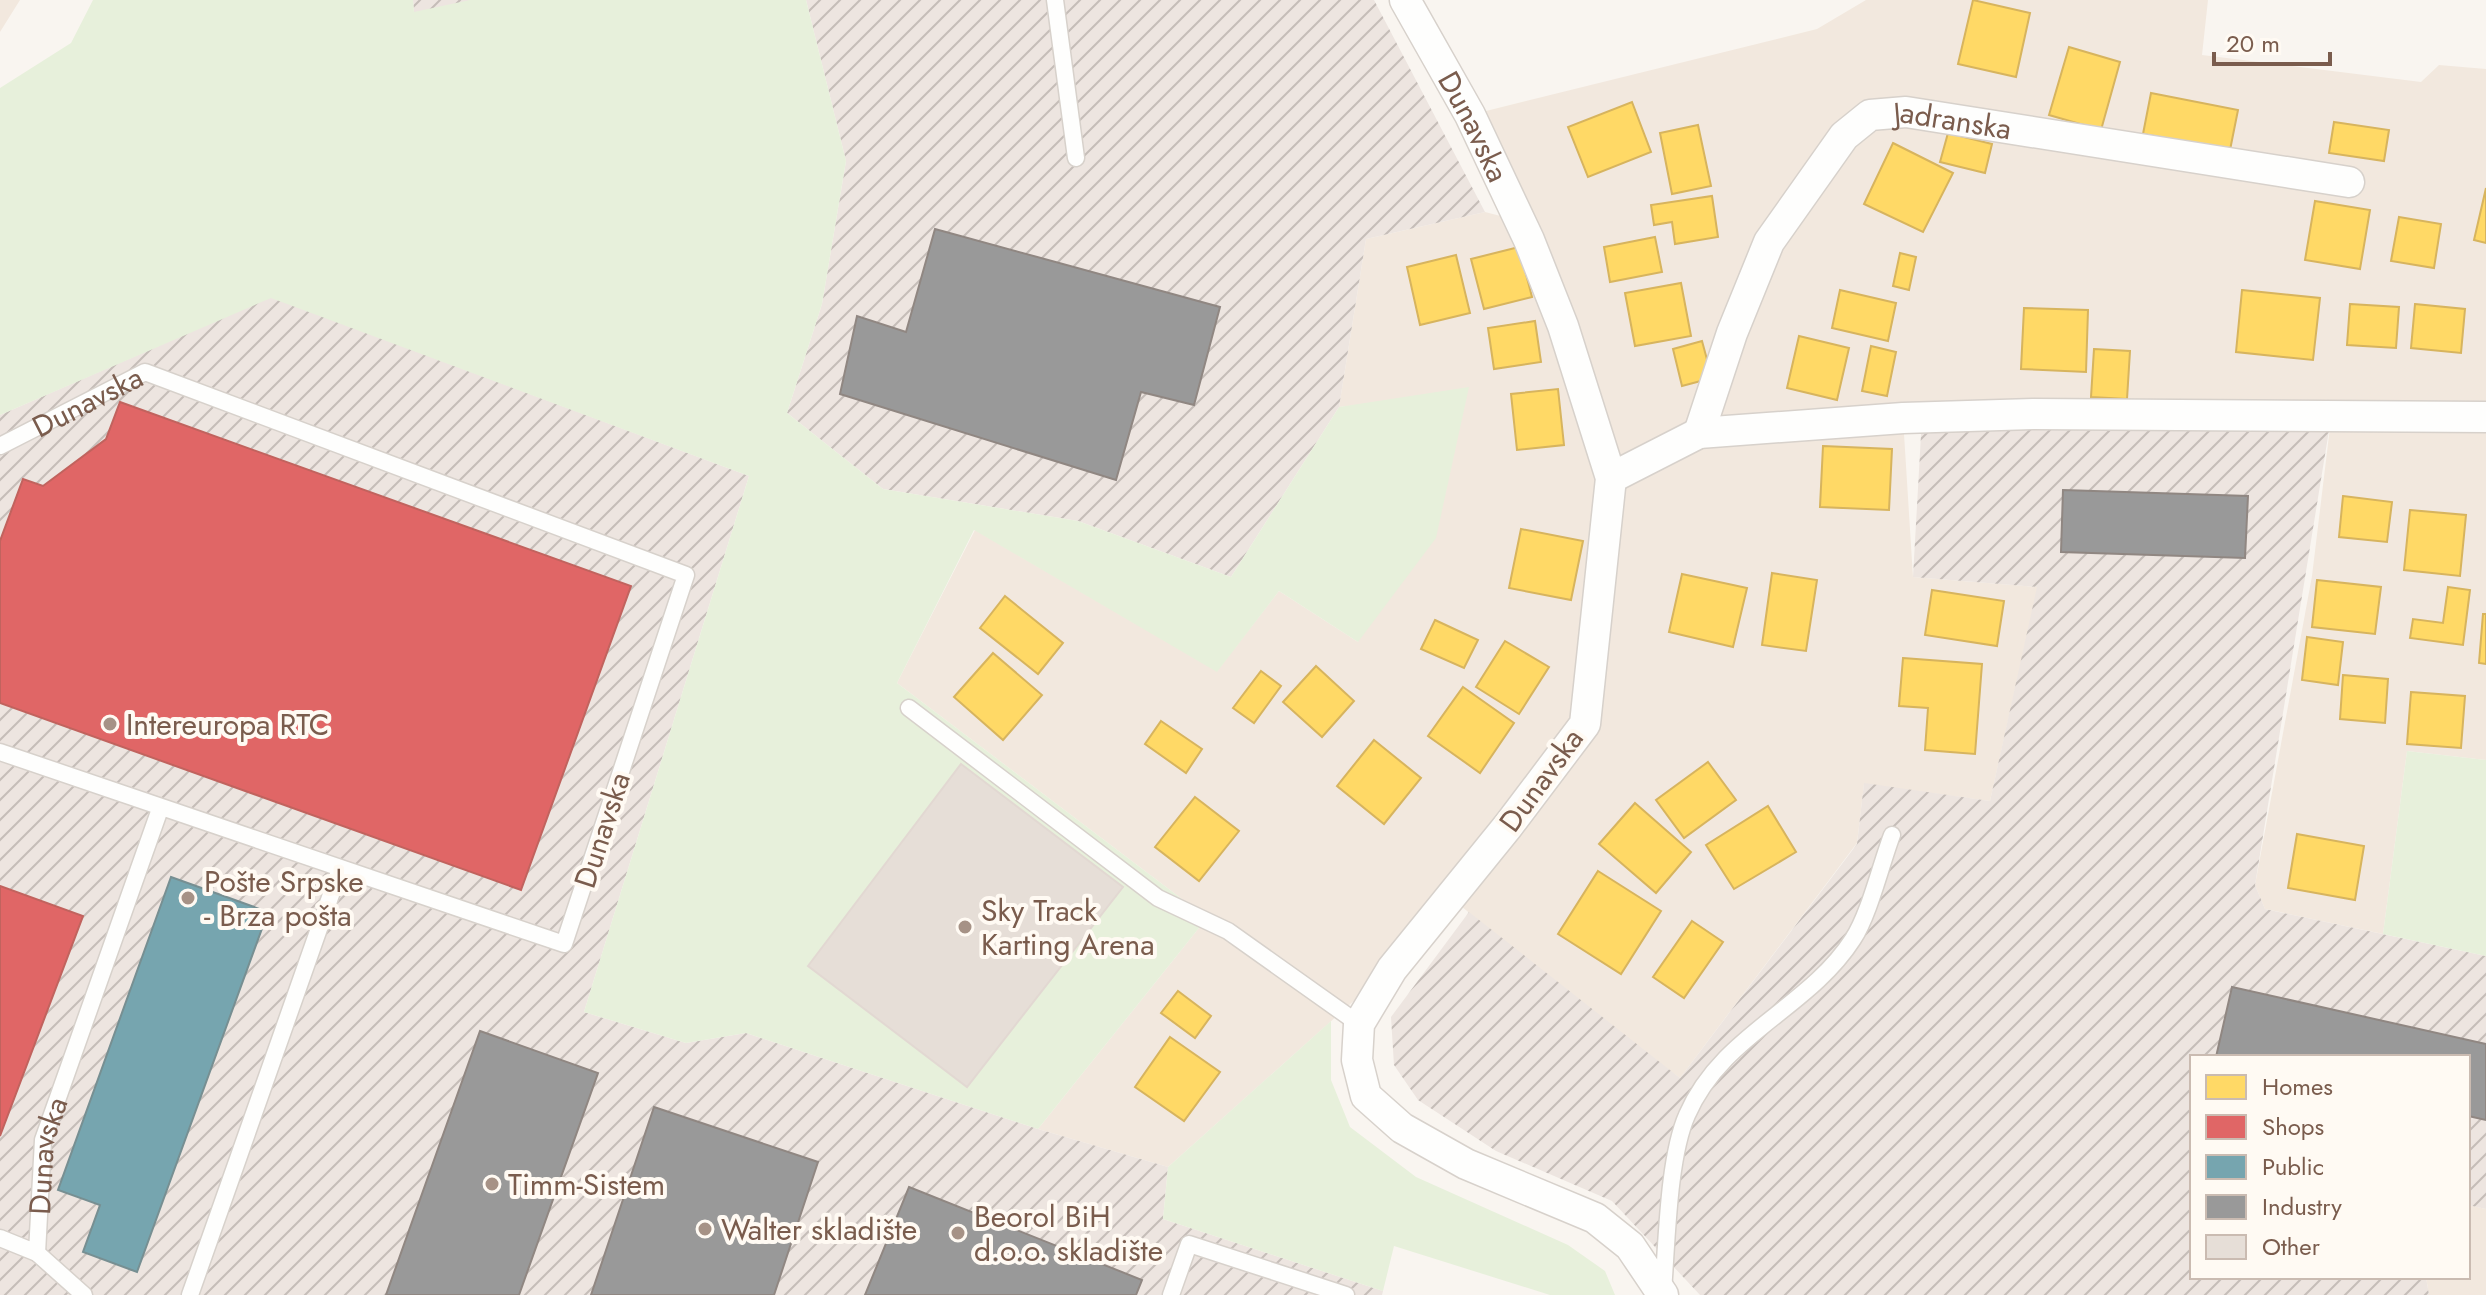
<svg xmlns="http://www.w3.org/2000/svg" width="2486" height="1295" viewBox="0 0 2486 1295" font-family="Jost,sans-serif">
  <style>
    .residential { fill: #f2e8de }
    .industrial { fill: url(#industrial-furrows) }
    .green { fill: #e7f0db }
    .homes { fill: #ffd966; stroke: #d7b45e; stroke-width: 2 }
    .shops { fill: #e06666; stroke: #c1635e; stroke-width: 2 }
    .public { fill: #76a5af; stroke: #778f92; stroke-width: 2 }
    .industry { fill: #999; stroke: #908782; stroke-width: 2 }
    .building { fill: #e6ded7; stroke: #e2d8d2; stroke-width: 2 }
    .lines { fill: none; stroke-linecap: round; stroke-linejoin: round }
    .lane-casing { stroke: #d7d1cb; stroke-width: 19 }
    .street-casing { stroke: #d7d1cb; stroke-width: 33 }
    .lane { stroke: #fefefd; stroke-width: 16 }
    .street { stroke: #fefefd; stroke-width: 30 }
    .poi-dot { fill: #a69286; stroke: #fffaf3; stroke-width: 3 }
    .labels { text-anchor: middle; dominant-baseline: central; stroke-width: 8; stroke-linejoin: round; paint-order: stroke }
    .street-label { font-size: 30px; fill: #7a5c4d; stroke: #fffaf3 }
    .poi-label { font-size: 30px; fill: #7a5c4d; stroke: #fffaf3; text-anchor: start }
  </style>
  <defs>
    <pattern id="industrial-furrows" width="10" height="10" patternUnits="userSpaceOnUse" patternTransform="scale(2)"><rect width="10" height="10" fill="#ede5e0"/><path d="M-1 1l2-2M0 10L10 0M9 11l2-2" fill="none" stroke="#c5bdb8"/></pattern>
  </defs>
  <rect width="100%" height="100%" fill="#f9f5f0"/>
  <g class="residential">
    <polygon points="0,0 20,0 0,32"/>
    <polygon points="1866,0 2208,0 2202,55 2421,82 2439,65 2486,69 2486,760 2407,751 2383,934 2265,909 2255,885 2312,576 2331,419 1903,418 1913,577 2038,587 1990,801 1864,784 1857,843 1680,1078 1602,1022 1450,897 1395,964 1168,1167 1038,1129 1207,918 897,683 975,530 1217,671 1279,591 1358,642 1455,395 1339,407 1366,239 1485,212 1520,221 1470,115 1817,29"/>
    <polygon points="2468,1205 2486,1209 2486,1295 2429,1295 2426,1277 2468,1277"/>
  </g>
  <g class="industrial">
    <polygon points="413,0 476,0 414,13"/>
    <polygon points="806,0 1374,0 1485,212 1366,239 1339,407 1231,577 1078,521 883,489 787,413 822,304 846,161"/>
    <polygon points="271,297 749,476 584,1012 686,1043 746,1033 1038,1129 1168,1167 1163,1219 1383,1291 1382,1295 0,1295 0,415"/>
    <polygon points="1922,417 2331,418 2255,885 2265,909 2486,956 2486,1209 2468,1205 2468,1057 2192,1057 2192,1277 2426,1277 2429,1295 1700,1295 1612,1201 1496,1151 1418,1100 1394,1065 1391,1017 1469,912 1680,1078 1857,844 1864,783 1990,801 2037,587 1913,577"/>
  </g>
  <g class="green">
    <polygon points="93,0 413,0 414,12 470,0 806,0 846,161 822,304 787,413 883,489 1078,521 1231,577 1339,407 1469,387 1436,538 1358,642 1279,591 1217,672 974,530 897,683 1207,918 1038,1129 746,1033 686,1043 584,1012 749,476 271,298 0,415 0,88 71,43"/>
    <polygon points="2407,751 2486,760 2486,956 2383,934"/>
    <polygon points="1331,1021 1331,1080 1350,1127 1416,1177 1568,1245 1605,1271 1615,1295 1550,1295 1394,1246 1383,1291 1163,1219 1168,1167"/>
  </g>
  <g class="homes">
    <polygon points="1973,0 2030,13 2016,77 1958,64"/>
    <polygon points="2069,47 2120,62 2101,130 2049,115"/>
    <polygon points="2151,93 2238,110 2230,150 2143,134"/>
    <polygon points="1632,102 1651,152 1588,177 1568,127"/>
    <polygon points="2334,122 2389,130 2384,161 2329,153"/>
    <polygon points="1698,125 1711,186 1672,194 1660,133"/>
    <polygon points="1948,133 1992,144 1985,173 1940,162"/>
    <polygon points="1893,143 1953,173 1923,232 1864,204"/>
    <polygon points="2486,188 2486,243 2474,240"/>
    <polygon points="1712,196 1718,237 1675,244 1672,222 1654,225 1651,205"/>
    <polygon points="2315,201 2370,210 2360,269 2305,260"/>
    <polygon points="2399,217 2441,224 2434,268 2391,261"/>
    <polygon points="1655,237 1662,272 1610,282 1604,247"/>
    <polygon points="1519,247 1532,297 1484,309 1471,259"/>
    <polygon points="1900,253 1916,257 1909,290 1893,286"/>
    <polygon points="1456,255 1470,313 1420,325 1407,267"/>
    <polygon points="1681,283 1691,336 1635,346 1625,293"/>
    <polygon points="1840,290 1896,303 1888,341 1832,328"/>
    <polygon points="2242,290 2320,298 2313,360 2236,352"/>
    <polygon points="2350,304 2399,307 2396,348 2347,345"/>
    <polygon points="2415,304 2465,309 2461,353 2411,348"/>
    <polygon points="2024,308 2088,310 2086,372 2021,369"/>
    <polygon points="1535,321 1541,362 1494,369 1488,328"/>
    <polygon points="1799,336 1849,348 1837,400 1787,388"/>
    <polygon points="1702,341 1712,378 1682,386 1673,349"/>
    <polygon points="1871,346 1896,352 1887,396 1862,391"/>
    <polygon points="2094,349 2130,351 2127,399 2091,397"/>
    <polygon points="1558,389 1564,445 1517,450 1511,394"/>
    <polygon points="1823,446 1892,449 1889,510 1820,507"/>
    <polygon points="2343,496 2392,502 2387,542 2339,537"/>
    <polygon points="2410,510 2466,515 2460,576 2404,570"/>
    <polygon points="1521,529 1583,541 1571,600 1509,588"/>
    <polygon points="1772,573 1817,580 1806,651 1762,645"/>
    <polygon points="1682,574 1747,588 1733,647 1669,632"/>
    <polygon points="2317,580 2381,587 2375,634 2312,627"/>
    <polygon points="2448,587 2470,590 2463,645 2410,638 2413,619 2443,623"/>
    <polygon points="1932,590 2004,601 1997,646 1925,635"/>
    <polygon points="1005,596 1063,643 1038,674 980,628"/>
    <polygon points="2483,614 2486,614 2486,664 2479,663"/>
    <polygon points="1435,620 1478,640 1464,668 1421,649"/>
    <polygon points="2307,637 2343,642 2338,685 2302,680"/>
    <polygon points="1505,641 1549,667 1519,714 1476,687"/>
    <polygon points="993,653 1042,695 1003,740 954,697"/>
    <polygon points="1903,658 1982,664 1975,754 1925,750 1928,708 1899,706"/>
    <polygon points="1316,666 1354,701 1322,737 1283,702"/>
    <polygon points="1261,671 1281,686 1254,723 1233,708"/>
    <polygon points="2343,675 2388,679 2385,723 2340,719"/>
    <polygon points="1463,687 1514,723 1480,773 1428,736"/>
    <polygon points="2411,692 2465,696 2461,748 2407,744"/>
    <polygon points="1161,721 1202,749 1186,773 1145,744"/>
    <polygon points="1374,740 1421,778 1384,824 1337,786"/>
    <polygon points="1708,762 1736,800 1684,838 1656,800"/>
    <polygon points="1195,797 1239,831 1199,881 1155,847"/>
    <polygon points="1635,803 1691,852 1656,893 1599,844"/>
    <polygon points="1768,806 1796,852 1734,889 1706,845"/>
    <polygon points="2297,834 2364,846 2355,900 2288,888"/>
    <polygon points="1598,871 1661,911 1621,974 1558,934"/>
    <polygon points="1692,921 1723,942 1684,998 1653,977"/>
    <polygon points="1178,991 1211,1016 1195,1038 1161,1013"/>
    <polygon points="1170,1037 1220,1072 1184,1121 1135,1087"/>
  </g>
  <g class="shops">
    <polygon points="120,402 631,586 521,890 0,703 0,541 23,479 43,486 106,439"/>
    <polygon points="0,886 83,916 0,1136"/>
  </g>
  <polygon class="public" points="171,877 268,912 137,1272 83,1252 100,1205 58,1190"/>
  <g class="industry">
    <polygon points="935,229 1220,307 1194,405 1141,392 1116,480 840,394 857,316 906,332"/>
    <polygon points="2063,490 2248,496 2245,558 2061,552"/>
    <polygon points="2232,987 2486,1044 2486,1120 2468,1116 2468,1057 2216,1057"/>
    <polygon points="480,1031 598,1073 519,1295 386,1295"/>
    <polygon points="654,1107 818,1162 774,1295 591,1295"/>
    <polygon points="909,1187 1142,1280 1136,1295 865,1295"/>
  </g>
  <polygon class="building" points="961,764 1123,887 967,1087 808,966"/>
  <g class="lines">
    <defs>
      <g id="lane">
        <polyline points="1055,0 1076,158"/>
        <path id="s1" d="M0,446l145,-74 541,203 -122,369 -564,-192"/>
        <polyline points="909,708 1158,898 1228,931 1359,1024"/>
        <path id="s2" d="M0,1238l37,15 6,-113 117,-331"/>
        <polyline points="37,1253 84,1295"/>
        <path d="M1663,1291c4,-49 5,-133 24,-176 35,-81 121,-106 166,-176 16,-24 28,-75 39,-104"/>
        <polyline points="190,1295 340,869"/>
        <polyline points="1171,1295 1189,1244 1346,1295"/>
      </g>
      <g id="street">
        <path id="s3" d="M1405,0l65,115 59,125 34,86 48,152 -26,246 -77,102 -116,143 -33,55 -2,36 9,36 36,32 64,36 129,54 35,28 33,49"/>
        <path id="s4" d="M1699,433l33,-100 37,-91 75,-106 26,-21 36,-3 443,70"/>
        <polyline points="1611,478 1699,433 1903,418 2033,414 2486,417"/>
      </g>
    </defs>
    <use href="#lane" class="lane-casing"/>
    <use href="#street" class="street-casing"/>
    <use href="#lane" class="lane"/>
    <use href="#street" class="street"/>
  </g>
  <g class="poi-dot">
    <circle cx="110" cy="724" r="8"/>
    <circle cx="188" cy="898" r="8"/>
    <circle cx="965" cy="927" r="8"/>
    <circle cx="492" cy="1184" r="8"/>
    <circle cx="705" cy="1229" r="8"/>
    <circle cx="958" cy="1233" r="8"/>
  </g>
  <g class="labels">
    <g class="street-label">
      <text stroke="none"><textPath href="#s4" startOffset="450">Jadranska</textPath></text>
      <text stroke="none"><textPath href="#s3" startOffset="144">Dunavska</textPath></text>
      <text stroke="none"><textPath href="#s1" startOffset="98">Dunavska</textPath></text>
      <text transform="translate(1541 780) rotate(-54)">Dunavska</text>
      <text transform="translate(602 830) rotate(-72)">Dunavska</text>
      <text stroke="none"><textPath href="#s2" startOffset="138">Dunavska</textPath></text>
    </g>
    <g class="poi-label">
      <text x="126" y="724">Intereuropa RTC</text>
      <text x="204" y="881">Pošte Srpske<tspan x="204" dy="34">- Brza pošta</tspan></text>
      <text x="981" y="910">Sky Track<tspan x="981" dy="34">Karting Arena</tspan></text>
      <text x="508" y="1184">Timm-Sistem</text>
      <text x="974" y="1216">Beorol BiH<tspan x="974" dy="34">d.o.o. skladište</tspan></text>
      <text x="721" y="1229">Walter skladište</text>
    </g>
  </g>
  <rect x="2190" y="1055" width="280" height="224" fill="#fffaf3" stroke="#cabbb1" stroke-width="2"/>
  <rect x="2206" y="1075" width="40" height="24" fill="#ffd966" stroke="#cabbb1" stroke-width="2"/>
  <text x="2262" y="1095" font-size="24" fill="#7a5c4d">Homes</text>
  <rect x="2206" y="1115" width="40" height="24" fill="#e06666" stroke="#cabbb1" stroke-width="2"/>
  <text x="2262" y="1135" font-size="24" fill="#7a5c4d">Shops</text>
  <rect x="2206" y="1155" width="40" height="24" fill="#76a5af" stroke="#cabbb1" stroke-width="2"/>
  <text x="2262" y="1175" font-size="24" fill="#7a5c4d">Public</text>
  <rect x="2206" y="1195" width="40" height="24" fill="#999999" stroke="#cabbb1" stroke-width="2"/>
  <text x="2262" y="1215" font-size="24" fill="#7a5c4d">Industry</text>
  <rect x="2206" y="1235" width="40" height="24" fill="#e6ded7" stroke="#cabbb1" stroke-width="2"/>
  <text x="2262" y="1255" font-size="24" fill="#7a5c4d">Other</text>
  <path d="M2214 52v12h116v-12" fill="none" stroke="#7a5c4d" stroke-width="4"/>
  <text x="2226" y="52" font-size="24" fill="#7a5c4d" stroke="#fffaf3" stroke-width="6" paint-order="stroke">20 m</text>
</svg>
